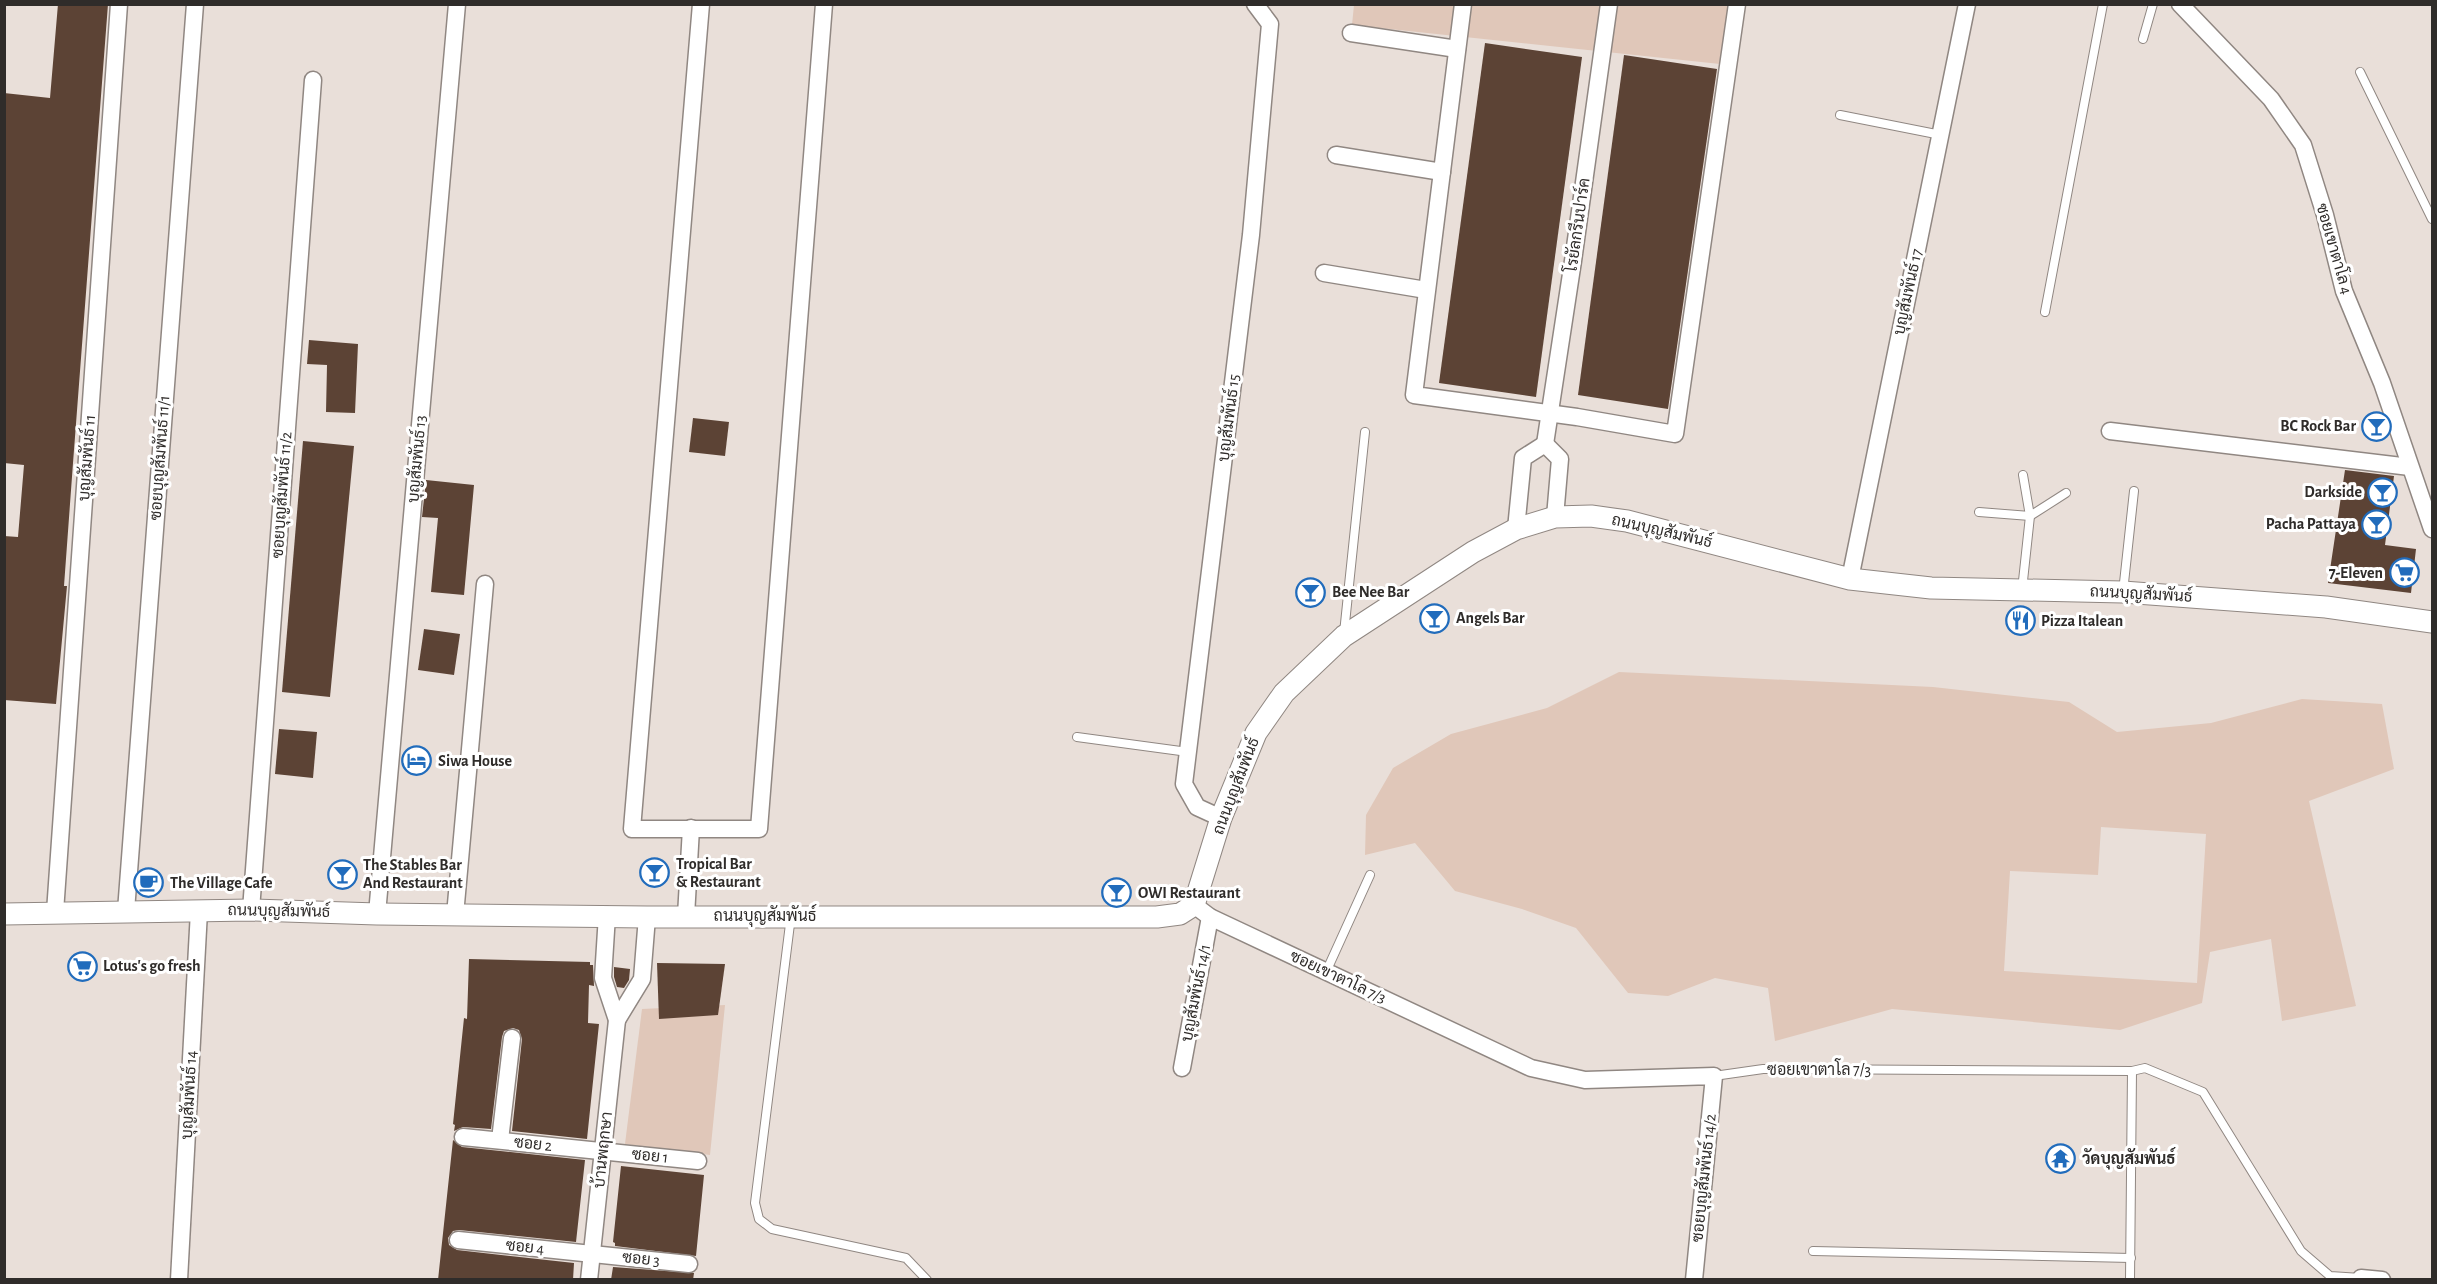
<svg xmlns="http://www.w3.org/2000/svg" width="2437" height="1284" viewBox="0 0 2437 1284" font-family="'Alegreya Sans',Sarabun,sans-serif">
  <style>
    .green { fill: #e0c7b9; fill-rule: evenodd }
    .building { fill: #5c4335 }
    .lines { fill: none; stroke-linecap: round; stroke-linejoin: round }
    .service-casing { stroke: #908782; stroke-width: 10 }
    .minor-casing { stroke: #908782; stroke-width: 19 }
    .tertiary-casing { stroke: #908782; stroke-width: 23 }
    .service { stroke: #fff; stroke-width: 8 }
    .minor { stroke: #fff; stroke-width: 16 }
    .tertiary { stroke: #fff; stroke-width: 21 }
    .labels { text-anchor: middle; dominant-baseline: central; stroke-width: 6; stroke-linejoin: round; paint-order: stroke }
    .street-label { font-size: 16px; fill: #2f2c2a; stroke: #fff }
    .poi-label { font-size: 16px; font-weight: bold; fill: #2f2c2a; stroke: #fff; text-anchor: start }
  </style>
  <rect width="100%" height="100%" fill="#e9dfd9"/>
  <g class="green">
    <polygon points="1354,5 1729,5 1720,64 1352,25"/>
    <path d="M1619,672l314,15 136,15 48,30 94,-9 91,-24 80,5 12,65 -85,32 47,205 -74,15 -11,-82 -61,13 -8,51 -82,27 -228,-21 -117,32 -7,-53 -53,-10 -47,18 -40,-3 -52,-65 -54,-19 -67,-18 -40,-48 -50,12 1,-40 27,-47 58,-34 96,-26zM2101,827l105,7 -9,149 -193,-12 6,-100 88,4z"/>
    <polygon points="725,1005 710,1155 625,1144 642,1009"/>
  </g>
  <g class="building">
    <polygon points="58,4 108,4 73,463 64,586 67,586 56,704 4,700 4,536 18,537 24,465 4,463 4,93 50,98"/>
    <polygon points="1485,43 1582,57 1536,397 1439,383"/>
    <polygon points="1624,55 1717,69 1668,409 1578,395"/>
    <polygon points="309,340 358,344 355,413 326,412 327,365 307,364"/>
    <polygon points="693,418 729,422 725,456 689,452"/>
    <polygon points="303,441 354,446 330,697 282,692"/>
    <polygon points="2345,470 2394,476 2385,545 2416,549 2411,593 2328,583"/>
    <polygon points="426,480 474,485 464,595 431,592 438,518 422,517"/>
    <polygon points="424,629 460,634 454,675 418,670"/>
    <polygon points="279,729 317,732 313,778 275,774"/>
    <polygon points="469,959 590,962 590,965 593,965 594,986 589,985 588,1023 599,1024 587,1139 512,1131 522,1039 519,1030 513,1028 504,1031 502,1037 491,1129 463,1127 454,1131 455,1125 453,1124 464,1018 467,1019"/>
    <polygon points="657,963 725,964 718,1015 659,1019"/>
    <polygon points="614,967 630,969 629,980 624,988 617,987 614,977"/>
    <polygon points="453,1140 462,1147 585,1160 576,1242 459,1230 453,1231 448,1238 449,1245 457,1250 574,1263 573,1280 438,1280"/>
    <polygon points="621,1166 704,1175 696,1256 615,1246 615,1243 613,1242"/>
    <polygon points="613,1267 694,1273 693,1280 611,1280"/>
  </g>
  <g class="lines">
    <defs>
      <g id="service">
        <polyline points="2143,39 2153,4"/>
        <polyline points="2360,72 2432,219"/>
        <polyline points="1840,115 1941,135"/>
        <polyline points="2045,312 2103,4"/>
        <polyline points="1979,512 2030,516 2066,493"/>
        <polyline points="2022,590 2030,516 2023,475"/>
        <polyline points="2123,592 2134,491"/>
        <polyline points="1344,633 1365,432"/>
        <polyline points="1077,737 1188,752"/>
        <polyline points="791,916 755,1203 759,1219 772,1229 906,1258 927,1280"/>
        <polyline points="1326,972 1370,875"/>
        <polyline points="1714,1076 1763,1069 2132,1071 2145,1068 2203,1092 2301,1251 2330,1276 2361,1278"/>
        <polyline points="1813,1251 2131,1258"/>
        <polyline points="2130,1280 2132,1071"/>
      </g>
      <g id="minor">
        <polyline points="701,4 632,829 759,829 824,4"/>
        <polyline points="1463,4 1414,395 1577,417 1675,434 1737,4"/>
        <polyline points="2180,4 2271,99 2303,145 2325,215 2344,291 2382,383 2432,529"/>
        <polyline points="1351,33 1457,49"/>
        <polyline points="1336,155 1442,172"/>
        <polyline points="1324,273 1426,290"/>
        <polyline points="2110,431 2410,467"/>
        <polyline points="1545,444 1573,261 1609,4"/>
        <polyline points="1545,444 1560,459 1555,517"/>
        <polyline points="1516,529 1523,458 1545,444"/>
        <polyline points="1850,579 1967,4"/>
        <polyline points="1221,818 1197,807 1184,784 1251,235 1270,24 1255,4"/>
        <polyline points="1194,905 1210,917 1531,1068 1585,1080 1714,1076 1694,1280"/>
        <polyline points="251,910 313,80"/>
        <polyline points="126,911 195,4"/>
        <polyline points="55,912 119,4"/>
        <polyline points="377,914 457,4"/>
        <polyline points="455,915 485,584"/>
        <polyline points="686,916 691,828"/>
        <polyline points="617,1020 642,979 647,917"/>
        <polyline points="1182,1068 1210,917"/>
        <polyline points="463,1137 698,1161"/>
        <polyline points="500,1140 512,1038"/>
        <polyline points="458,1240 689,1264"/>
        <polyline points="2361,1278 2382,1280"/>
        <polyline points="179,1280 199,911"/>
        <polyline points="589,1280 617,1020 603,978 607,915"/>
      </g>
      <polyline id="tertiary" points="4,914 251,910 377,914 647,917 1157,917 1180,914 1194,905 1221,818 1256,733 1284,693 1344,636 1473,552 1516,529 1555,517 1591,516 1627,521 1850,579 1931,588 2123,592 2326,607 2432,622"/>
    </defs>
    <use href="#service" class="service-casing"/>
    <use href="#minor" class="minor-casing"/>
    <use href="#tertiary" class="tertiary-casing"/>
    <use href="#service" class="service"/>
    <use href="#minor" class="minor"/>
    <use href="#tertiary" class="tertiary"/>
  </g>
  <defs>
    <symbol id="bar-ring" viewBox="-11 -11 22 22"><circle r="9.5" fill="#fff" stroke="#216cbc" stroke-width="1.5"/><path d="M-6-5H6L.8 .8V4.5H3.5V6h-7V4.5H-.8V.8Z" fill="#216cbc"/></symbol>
    <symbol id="supermarket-ring" viewBox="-11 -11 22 22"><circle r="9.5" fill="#fff" stroke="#216cbc" stroke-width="1.5"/><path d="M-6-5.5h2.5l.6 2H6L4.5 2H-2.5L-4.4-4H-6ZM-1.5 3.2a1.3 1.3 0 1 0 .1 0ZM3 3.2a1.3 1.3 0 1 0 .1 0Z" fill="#216cbc"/></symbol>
    <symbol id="restaurant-ring" viewBox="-11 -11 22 22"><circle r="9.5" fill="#fff" stroke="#216cbc" stroke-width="1.5"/><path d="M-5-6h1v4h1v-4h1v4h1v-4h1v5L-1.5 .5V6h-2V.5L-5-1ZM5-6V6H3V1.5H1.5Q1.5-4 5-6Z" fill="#216cbc"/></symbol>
    <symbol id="hotel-ring" viewBox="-11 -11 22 22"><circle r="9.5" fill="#fff" stroke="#216cbc" stroke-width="1.5"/><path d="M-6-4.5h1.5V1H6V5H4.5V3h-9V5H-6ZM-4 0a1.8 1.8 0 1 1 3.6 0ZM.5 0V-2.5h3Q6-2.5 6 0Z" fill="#216cbc"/></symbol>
    <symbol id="cafe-ring" viewBox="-11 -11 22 22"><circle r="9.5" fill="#fff" stroke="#216cbc" stroke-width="1.5"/><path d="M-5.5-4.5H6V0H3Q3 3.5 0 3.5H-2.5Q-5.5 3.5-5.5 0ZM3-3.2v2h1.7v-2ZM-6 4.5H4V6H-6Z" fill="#216cbc"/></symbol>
    <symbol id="temple-ring" viewBox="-11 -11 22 22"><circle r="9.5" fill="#fff" stroke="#216cbc" stroke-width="1.5"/><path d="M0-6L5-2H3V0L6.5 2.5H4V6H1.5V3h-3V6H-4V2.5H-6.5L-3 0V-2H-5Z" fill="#216cbc"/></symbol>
  </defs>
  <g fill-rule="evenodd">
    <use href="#bar-ring" x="2360" y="410" width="33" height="33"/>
    <use href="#bar-ring" x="2366" y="476" width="33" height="33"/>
    <use href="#bar-ring" x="2360" y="508" width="33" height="33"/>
    <use href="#supermarket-ring" x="2388" y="556" width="33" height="33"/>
    <use href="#bar-ring" x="1294" y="576" width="33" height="33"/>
    <use href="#bar-ring" x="1418" y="602" width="33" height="33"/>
    <use href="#restaurant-ring" x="2004" y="604" width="33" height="33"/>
    <use href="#hotel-ring" x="400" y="744" width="33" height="33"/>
    <use href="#bar-ring" x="638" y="856" width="33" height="33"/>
    <use href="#bar-ring" x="326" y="858" width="33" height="33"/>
    <use href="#cafe-ring" x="132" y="866" width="33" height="33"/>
    <use href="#bar-ring" x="1100" y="876" width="33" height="33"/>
    <use href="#supermarket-ring" x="66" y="950" width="33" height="33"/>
    <use href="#temple-ring" x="2044" y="1142" width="33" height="33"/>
  </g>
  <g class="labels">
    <g class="street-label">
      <text transform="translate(1578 225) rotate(-82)">โรยัลกรีนปาร์ค</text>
      <text transform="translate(2334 249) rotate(74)">ซอยเขาตาโล 4</text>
      <text transform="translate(1908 292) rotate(-78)">บุญสัมพันธ์ 17</text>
      <text transform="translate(1229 418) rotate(-83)">บุญสัมพันธ์ 15</text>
      <text transform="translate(87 458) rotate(-86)">บุญสัมพันธ์ 11</text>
      <text transform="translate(160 458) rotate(-86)">ซอยบุญสัมพันธ์ 11/1</text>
      <text transform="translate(417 459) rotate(-85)">บุญสัมพันธ์ 13</text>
      <text transform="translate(282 495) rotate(-86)">ซอยบุญสัมพันธ์ 11/2</text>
      <text transform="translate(1662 531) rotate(13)">ถนนบุญสัมพันธ์</text>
      <text transform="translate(2141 594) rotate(3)">ถนนบุญสัมพันธ์</text>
      <text transform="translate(1236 786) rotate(-69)">ถนนบุญสัมพันธ์</text>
      <text transform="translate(279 911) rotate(1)">ถนนบุญสัมพันธ์</text>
      <text x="765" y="916">ถนนบุญสัมพันธ์</text>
      <text transform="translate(1338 977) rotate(25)">ซอยเขาตาโล 7/3</text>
      <text transform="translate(1196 993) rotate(-79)">บุญสัมพันธ์ 14/1</text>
      <text x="1819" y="1070">ซอยเขาตาโล 7/3</text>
      <text transform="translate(189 1095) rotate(-87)">บุญสัมพันธ์ 14</text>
      <text transform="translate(533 1144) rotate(6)">ซอย 2</text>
      <text transform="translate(603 1150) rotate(-84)">บ้านพฤกษา</text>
      <text transform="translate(650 1156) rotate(6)">ซอย 1</text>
      <text transform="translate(1704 1178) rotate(-84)">ซอยบุญสัมพันธ์ 14/2</text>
      <text transform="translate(525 1247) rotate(6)">ซอย 4</text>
      <text transform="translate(641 1259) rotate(6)">ซอย 3</text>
    </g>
    <g class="poi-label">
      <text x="2356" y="426" text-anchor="end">BC Rock Bar</text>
      <text x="2362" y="492" text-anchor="end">Darkside</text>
      <text x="2356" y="524" text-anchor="end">Pacha Pattaya</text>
      <text x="2383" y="573" text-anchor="end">7-Eleven</text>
      <text x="1332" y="592">Bee Nee Bar</text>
      <text x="1456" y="618">Angels Bar</text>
      <text x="2041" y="621">Pizza Italean</text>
      <text x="438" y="761">Siwa House</text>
      <text x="676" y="864">Tropical Bar<tspan x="676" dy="18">&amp; Restaurant</tspan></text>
      <text x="363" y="865">The Stables Bar<tspan x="363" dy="18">And Restaurant</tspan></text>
      <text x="170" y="883">The Village Cafe</text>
      <text x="1138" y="893">OWI Restaurant</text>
      <text x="103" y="966">Lotus's go fresh</text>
      <text x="2082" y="1159">วัดบุญสัมพันธ์</text>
    </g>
  </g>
  <rect width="2437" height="1284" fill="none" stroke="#2f2c2a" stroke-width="12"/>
</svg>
